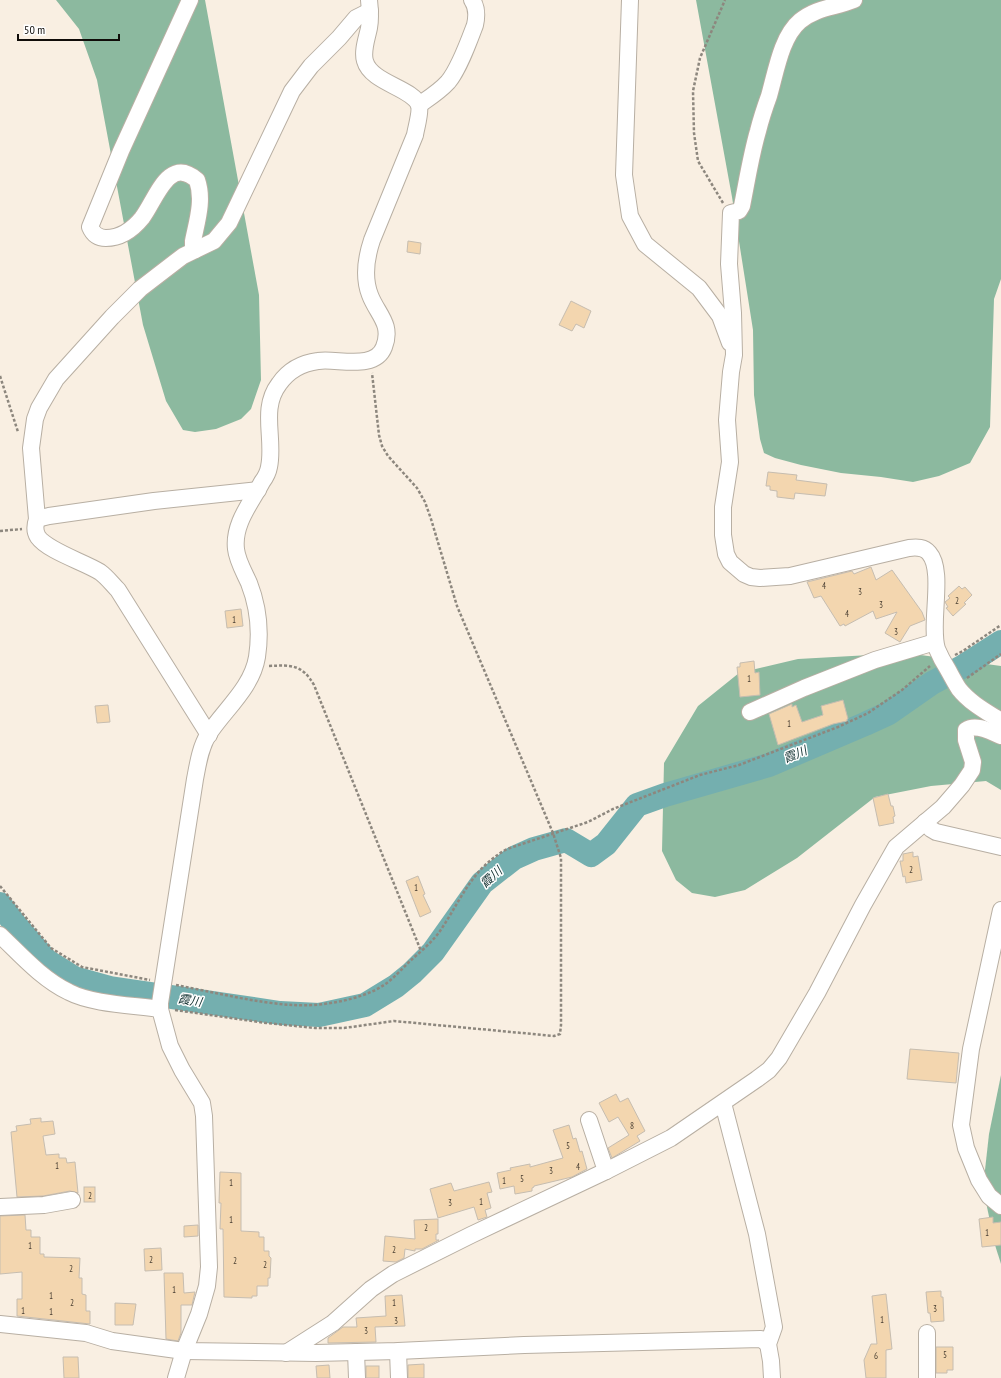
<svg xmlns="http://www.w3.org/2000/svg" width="1001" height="1378" viewBox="0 0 1001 1378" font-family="'PT Sans Narrow','Noto Sans JP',sans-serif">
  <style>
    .forest { fill: #8cb99f }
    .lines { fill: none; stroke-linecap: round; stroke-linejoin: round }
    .stream { stroke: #74afaf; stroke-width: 4 }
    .river { stroke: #74afaf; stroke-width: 24 }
    .building { fill: #f3d6af; stroke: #c6bdb0 }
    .street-casing { stroke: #b8afa3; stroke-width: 18 }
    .path { stroke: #8d877e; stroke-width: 2.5; stroke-dasharray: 3 2; stroke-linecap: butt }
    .street { stroke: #fff; stroke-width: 16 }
    .labels { text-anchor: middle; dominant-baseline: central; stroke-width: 3; stroke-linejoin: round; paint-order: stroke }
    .number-label { font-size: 9px; fill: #493f32 }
    .water-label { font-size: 12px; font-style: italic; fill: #102f2f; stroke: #fff }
  </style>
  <rect width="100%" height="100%" fill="#f9efe2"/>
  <g class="forest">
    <polygon points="56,0 205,0 259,295 261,380 251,409 241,419 216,429 195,432 183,430 166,401 143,325 97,80 79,29"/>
    <polygon points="696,0 1001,0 1001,279 994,299 990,427 970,463 939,476 913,482 881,477 841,473 801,465 775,458 764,453 760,439 754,395 753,330 732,197"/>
    <polygon points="906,653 1001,666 1001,790 986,781 931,786 875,797 797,858 745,890 715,897 692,893 676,880 662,851 664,763 698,706 739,673 798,659"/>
    <polygon points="1001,1075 1001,1264 995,1245 983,1188 989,1134"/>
  </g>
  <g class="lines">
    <polyline class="stream" points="0,917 14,923"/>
    <polyline class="river" points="0,904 14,923 47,961 74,978 110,988 280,1013 319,1015 365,1005 396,986 412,973 433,952 482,883 514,858 534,849 566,840 591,855 606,844 637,805 665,795 769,765 865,724 889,713 932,683 962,667 1001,642"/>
  </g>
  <g class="building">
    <polygon points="408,241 421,243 420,254 407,252"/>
    <polygon points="571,301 591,311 584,328 576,324 572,331 559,325"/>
    <polygon points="768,472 797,475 796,480 827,484 825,496 795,493 794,499 777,497 777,491 770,490 770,486 766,486"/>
    <polygon points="871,567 876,580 892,570 922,612 925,620 910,626 900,642 885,633 897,612 876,619 873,611 845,626 844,624 840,626 821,596 814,598 807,582 852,571 854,574"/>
    <polygon points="959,586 962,589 965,587 972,595 964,603 966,604 953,616 946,608 948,607 945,602 950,598 948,596"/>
    <polygon points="241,609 243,626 227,628 225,611"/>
    <polygon points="754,661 755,673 759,672 760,695 740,697 737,667 740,667 740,663"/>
    <polygon points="843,700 848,719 847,719 847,721 833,724 778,745 769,714 792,704 792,707 796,705 802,722 823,715 821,706"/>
    <polygon points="108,705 110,722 97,723 95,706"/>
    <polygon points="888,794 891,806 893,806 895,816 893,817 894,823 879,826 873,798"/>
    <polygon points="913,852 913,857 918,856 922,880 906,883 905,876 903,877 900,861 903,861 903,854"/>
    <polygon points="418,876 425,894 423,895 431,912 420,917 406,881"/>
    <polygon points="910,1049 959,1053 956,1083 907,1079"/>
    <polygon points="616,1094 620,1102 628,1098 645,1131 637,1136 640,1141 612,1158 608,1148 629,1135 618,1117 609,1122 599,1103"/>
    <polygon points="41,1118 41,1122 53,1121 55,1134 43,1136 46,1155 59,1154 59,1158 66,1158 67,1163 75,1162 78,1193 70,1191 43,1196 17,1197 11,1132 17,1131 16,1126 31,1124 30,1119"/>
    <polygon points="569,1125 573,1139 576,1138 580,1152 582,1151 587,1169 572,1177 534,1186 534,1187 532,1188 532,1191 515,1194 514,1186 500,1189 497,1173 511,1170 510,1168 530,1164 530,1167 563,1158 553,1130"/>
    <polygon points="220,1172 241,1173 241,1231 259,1232 259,1237 264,1237 264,1251 269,1251 269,1256 271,1258 270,1278 268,1278 268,1286 257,1286 257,1296 252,1296 252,1298 224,1297 223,1229 220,1229 221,1203 219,1203"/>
    <polygon points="489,1182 492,1192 487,1193 491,1208 485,1210 487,1217 478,1220 474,1207 438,1218 430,1189 451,1183 454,1191"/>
    <rect x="84" y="1187" width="11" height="15"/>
    <polygon points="25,1215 26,1230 31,1230 31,1237 40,1237 40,1254 44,1254 44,1257 80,1258 79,1278 82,1278 82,1294 86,1295 86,1311 90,1311 90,1324 17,1316 17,1299 22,1299 22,1272 0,1274 0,1216"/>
    <polygon points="993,1217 993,1223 1001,1222 1001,1245 982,1247 979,1219"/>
    <polygon points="438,1219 438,1234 436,1234 436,1240 439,1240 422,1249 415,1249 415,1251 405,1249 404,1258 396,1262 383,1261 385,1236 415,1239 414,1220"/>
    <polygon points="198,1225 198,1236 184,1237 184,1226"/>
    <polygon points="161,1248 162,1270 145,1271 144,1249"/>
    <polygon points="164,1273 183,1273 184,1293 195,1292 192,1305 181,1305 181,1333 178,1341 166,1339"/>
    <polygon points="941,1291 941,1297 943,1297 944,1321 931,1322 930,1313 928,1313 926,1292"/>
    <polygon points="886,1294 892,1349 886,1350 886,1378 866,1378 864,1360 871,1344 877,1344 872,1296"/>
    <polygon points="402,1295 405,1326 375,1327 376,1342 328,1343 328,1338 343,1327 357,1327 356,1318 386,1316 385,1296"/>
    <polygon points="115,1303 136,1304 133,1325 115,1325"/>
    <polygon points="936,1347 953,1347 953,1370 947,1370 947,1373 936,1373"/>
    <polygon points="63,1357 78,1357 79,1378 64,1378"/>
    <polygon points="424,1364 424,1378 408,1378 408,1365"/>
    <polygon points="329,1365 330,1378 317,1378 316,1366"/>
    <rect x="366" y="1366" width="13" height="12"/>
  </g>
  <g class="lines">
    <defs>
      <g id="street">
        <path d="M190,0l-69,151 -31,76c3,7 8,11 16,11 15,0 27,-9 36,-20 14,-18 26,-63 55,-38 7,20 0,41 -4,61v5l2,4"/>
        <polyline points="630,0 624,175 630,216 645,244 699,288 720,316 730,343"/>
        <path d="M854,0c-19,8 -37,7 -54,21 -19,16 -24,51 -31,75 -4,11 -8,23 -11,35 -7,24 -11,50 -16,75l-3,5 -8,2 -2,51 4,49 1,42 -3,17 -4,48 3,42 -7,45v28l3,19 4,8 14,12 7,3 9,1 30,-2 119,-28c8,-1 15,-1 20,5 16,18 0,71 8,96 3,7 6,13 10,19 4,7 8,15 12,21 11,14 28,23 42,32"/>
        <path d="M419,105c10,-7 21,-14 29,-23 11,-13 21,-41 27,-57 2,-9 2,-18 -3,-25"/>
        <polyline points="37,519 49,516 154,501 258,490"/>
        <polyline points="750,712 804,688 875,660 935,642"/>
        <path d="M209,735l-91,-145c-6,-6 -11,-13 -18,-18 -16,-10 -52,-21 -62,-35 -4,-6 -3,-12 -1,-18l-6,-71 4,-29 4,-11 17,-29 56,-62 28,-28 43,-33 31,-15 15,-18 63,-132 19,-25 28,-28 17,-20 14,-7"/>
        <polyline points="925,822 931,829 936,832 1001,847"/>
        <polyline points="1001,910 971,1049 961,1125 966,1148 979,1180 989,1196 1001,1206"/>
        <path d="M0,935c21,20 42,44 69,57 23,12 64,13 91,17"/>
        <polyline points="723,1103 757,1234 774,1327 768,1344 771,1361 772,1378"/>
        <path d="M606,1171l65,-33 86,-59 12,-9 10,-12 38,-65 46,-88 33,-58 47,-40 19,-22 10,-15 1,-8 -7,-22v-10c10,-7 25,2 35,6"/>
        <polyline points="0,1207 44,1205 72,1200"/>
        <polyline points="0,1324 86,1333 112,1341 184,1351 316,1353 398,1351 524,1345 761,1339 768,1344"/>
        <polyline points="927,1333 927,1378"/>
        <polyline points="398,1351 399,1378"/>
        <polyline points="356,1352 357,1378"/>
        <polyline points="286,1353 333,1323 371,1289 393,1274 471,1235 606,1171 589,1120"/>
        <path d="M176,1378l8,-27 15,-37 8,-28 2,-19 -5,-151 -2,-13 -20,-33 -12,-24 -10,-37v-6l35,-224c3,-15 5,-31 13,-44 16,-25 44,-47 49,-78 4,-26 1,-51 -8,-74 -5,-11 -12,-23 -13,-34 -3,-25 15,-46 26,-67 3,-4 6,-9 7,-15 6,-28 -9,-58 10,-83 9,-13 23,-21 39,-23 19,-3 57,10 66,-14 9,-23 -7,-33 -14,-52 -7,-18 -4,-37 2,-55l43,-105c1,-7 6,-23 4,-30 -6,-17 -48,-22 -54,-44 -3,-10 2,-23 4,-33 2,-10 1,-19 0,-28"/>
      </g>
    </defs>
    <use href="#street" class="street-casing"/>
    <g class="path">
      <polyline points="723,203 698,161 694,133 693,91 700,58 725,0"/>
      <polyline points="0,376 18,432"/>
      <polyline points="0,531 22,529"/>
      <polyline points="955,655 963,651 1001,625"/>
      <path d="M269,666c22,-1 33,-2 45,19l107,266"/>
      <polyline points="967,678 1001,654"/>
      <polyline points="0,886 51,948 82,967 150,980"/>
      <path d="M176,985c37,7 80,18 117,20 27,2 68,-5 91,-20 9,-6 17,-15 25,-23 11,-10 25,-21 33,-34 21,-32 30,-59 65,-79l81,-27 25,-13 87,-34 39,-10 99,-38 30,-14 34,-23 28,-24"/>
      <polyline points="175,1010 266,1023 315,1028 344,1028 394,1021 554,1036 560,1034 561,1025 561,858 553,833 457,606 431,519 425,502 417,488 388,456 382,446 379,435 372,373"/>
    </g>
    <use href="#street" class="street"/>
  </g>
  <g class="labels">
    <g class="number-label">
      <text x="824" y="585">4</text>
      <text x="860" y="591">3</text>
      <text x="957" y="600">2</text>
      <text x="881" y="604">3</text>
      <text x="847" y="613">4</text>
      <text x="234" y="619">1</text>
      <text x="896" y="631">3</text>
      <text x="749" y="678">1</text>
      <text x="789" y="723">1</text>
      <text x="911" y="869">2</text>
      <text x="416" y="887">1</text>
      <text x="632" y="1125">8</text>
      <text x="568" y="1145">5</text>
      <text x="57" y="1165">1</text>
      <text x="578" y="1166">4</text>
      <text x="551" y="1170">3</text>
      <text x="522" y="1178">5</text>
      <text x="504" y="1180">1</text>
      <text x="231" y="1182">1</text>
      <text x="90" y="1195">2</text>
      <text x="481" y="1201">1</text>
      <text x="450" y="1202">3</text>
      <text x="231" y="1219">1</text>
      <text x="426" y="1227">2</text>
      <text x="987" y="1232">1</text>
      <text x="30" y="1245">1</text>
      <text x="394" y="1249">2</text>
      <text x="151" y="1259">2</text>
      <text x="235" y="1260">2</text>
      <text x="265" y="1264">2</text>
      <text x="71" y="1268">2</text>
      <text x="174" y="1289">1</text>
      <text x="51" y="1295">1</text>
      <text x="72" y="1302">2</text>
      <text x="394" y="1302">1</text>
      <text x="935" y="1308">3</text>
      <text x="23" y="1310">1</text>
      <text x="51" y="1311">1</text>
      <text x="882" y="1319">1</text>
      <text x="396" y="1320">3</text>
      <text x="366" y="1330">3</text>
      <text x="945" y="1354">5</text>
      <text x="876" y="1355">6</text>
    </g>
    <g class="water-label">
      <text transform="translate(795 754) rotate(-23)">霞川</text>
      <text transform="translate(491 877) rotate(-42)">霞川</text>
      <text transform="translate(190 1000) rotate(9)">霞川</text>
    </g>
  </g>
  <path d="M18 34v6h101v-6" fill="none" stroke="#100d09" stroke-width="2"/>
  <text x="24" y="34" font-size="12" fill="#100d09" stroke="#ffffff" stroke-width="3" paint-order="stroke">50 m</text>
</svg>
